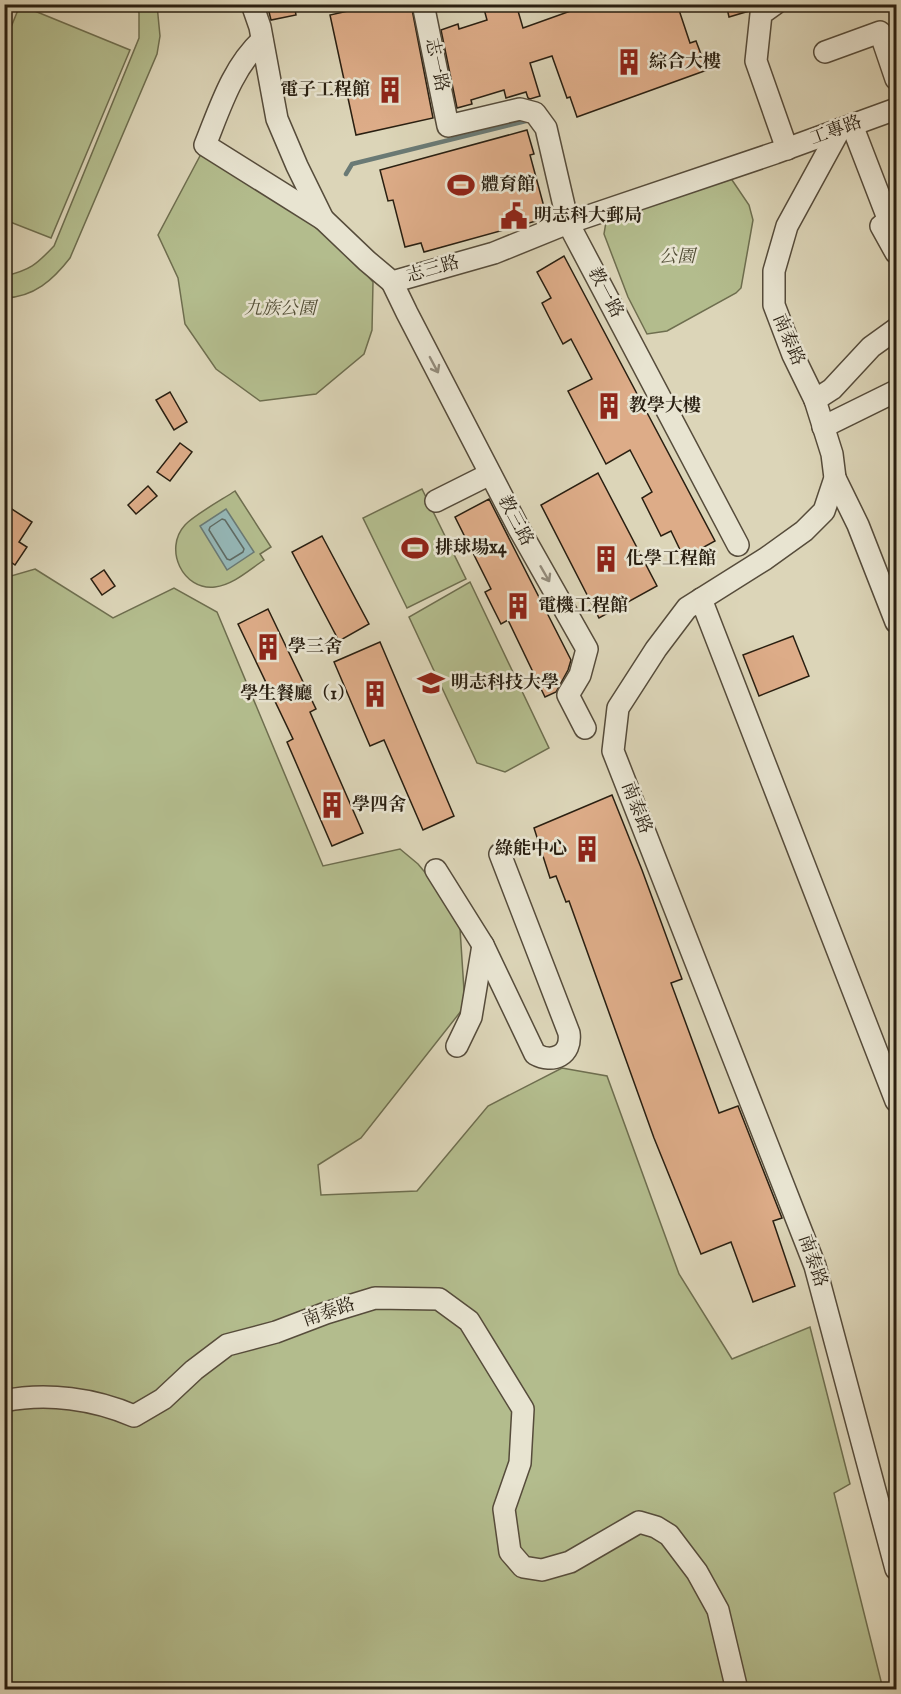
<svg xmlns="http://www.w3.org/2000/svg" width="901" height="1694" viewBox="0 0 901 1694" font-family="'IM FELL English','Noto Serif TC',serif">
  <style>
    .green { fill: #b3bc8d; stroke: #6e6e4f; stroke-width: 1.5 }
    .water { fill: #95b7b7; stroke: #6a7a75; stroke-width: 1.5 }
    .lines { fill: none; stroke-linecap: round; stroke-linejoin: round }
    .shore { stroke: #5f6b64; stroke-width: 1.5 }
    .stream { stroke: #6a7a75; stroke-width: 4.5 }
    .building { fill: #ddac88; stroke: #291f11; stroke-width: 1.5 }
    .minor-casing { stroke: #564c3b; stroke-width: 24 }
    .minor { stroke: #e8e4d1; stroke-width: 21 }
    .oneway { stroke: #928b7b }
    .labels { text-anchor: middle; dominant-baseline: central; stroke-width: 5; stroke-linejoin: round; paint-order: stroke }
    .poi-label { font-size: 18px; font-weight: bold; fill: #291f11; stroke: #e8e4d1; text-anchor: start }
    .street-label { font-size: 18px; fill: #291f11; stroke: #e8e4d1 }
    .park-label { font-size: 18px; font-style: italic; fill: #524e36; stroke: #e8e4d1 }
  </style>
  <rect width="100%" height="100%" fill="#dcd5b8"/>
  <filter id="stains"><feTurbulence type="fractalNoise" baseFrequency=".00333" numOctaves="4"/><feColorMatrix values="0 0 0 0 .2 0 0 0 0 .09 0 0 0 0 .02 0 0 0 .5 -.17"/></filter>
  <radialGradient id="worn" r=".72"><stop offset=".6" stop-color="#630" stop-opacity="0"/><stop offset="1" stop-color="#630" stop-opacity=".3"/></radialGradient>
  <g class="green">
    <polygon points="20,5 130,50 51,238 5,220 5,42"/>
    <path d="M136,5h21l3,31 -3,18 -87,204c-17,22 -36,39 -65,40v-22c25,-6 31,-11 49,-30l85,-208v-25z"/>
    <polygon points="201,154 319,229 357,264 373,282 372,330 364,354 316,394 260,401 216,369 185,324 178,278 158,235"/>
    <polygon points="730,177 749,205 753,220 741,288 736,293 667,331 647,334 628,297 604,234 606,222 628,210"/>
    <polygon points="422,489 466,579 407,608 363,518"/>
    <path d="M235,491l36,56 -11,7 4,6c-15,10 -31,25 -49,27 -32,4 -52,-38 -30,-62 9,-10 38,-26 50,-34z"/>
    <polygon points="35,569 113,618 174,588 217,612 323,866 400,849 418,864 459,913 465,1006 361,1138 318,1165 321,1195 417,1191 488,1106 562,1068 607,1076 679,1274 732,1359 810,1327 850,1484 834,1493 883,1689 5,1690 4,578"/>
    <polygon points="470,582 549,748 505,772 477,763 409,617"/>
  </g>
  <polygon class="water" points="226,509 254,552 227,570 200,526"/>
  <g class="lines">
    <polygon class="shore" points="222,519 225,520 244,549 243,552 230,560 227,559 209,530 210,527"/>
    <polyline class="stream" points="346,174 352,164 530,120"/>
  </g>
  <g class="building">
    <polygon points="267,4 294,4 296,15 271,20"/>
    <polygon points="379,4 411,4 433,118 356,135 330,15"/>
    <polygon points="500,4 516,4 523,28 590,4 677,4 690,43 696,41 707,70 577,117 570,97 567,98 552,56 530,63 540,96 530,99 528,98 526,92 506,98 504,90 471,100 472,104 457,108 441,30 458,24 459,29 487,20 484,9"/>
    <polygon points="726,4 753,4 749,11 729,17"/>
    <polygon points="527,130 534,154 530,155 547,218 424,252 421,243 405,247 393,200 388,201 380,170"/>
    <polygon points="564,256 715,541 684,558 671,531 661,536 642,498 652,492 630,450 606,464 568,391 592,379 571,339 563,344 549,317 542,303 551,298 537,272"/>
    <polygon points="170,392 187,422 174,430 156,400"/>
    <polygon points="180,443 192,452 170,481 157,472"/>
    <polygon points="598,473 657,586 599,618 541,505"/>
    <polygon points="148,486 157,496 136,514 128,505"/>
    <polygon points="489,499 571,660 568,670 556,692 545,697 508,620 501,624 485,592 491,589 455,517"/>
    <polygon points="4,504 32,522 19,542 27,547 15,565 4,557"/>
    <polygon points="322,536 369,624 339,641 292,552"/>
    <polygon points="104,570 115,586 102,595 91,579"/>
    <polygon points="268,609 316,709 310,712 363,833 332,846 287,742 293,739 238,624"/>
    <polygon points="793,636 809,676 759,696 743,655"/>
    <polygon points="380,642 454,816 423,830 384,740 370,746 334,662"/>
    <polygon points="612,795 642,870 682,979 671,983 719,1113 738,1106 782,1218 773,1221 795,1286 753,1302 731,1242 701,1254 654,1138 569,901 566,902 556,876 550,878 534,828"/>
  </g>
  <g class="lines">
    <defs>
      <g id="minor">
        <polyline points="252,4 260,27 277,119 297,166 323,219 367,261 392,282 494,253 568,223 775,153 896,109"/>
        <polyline points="423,4 448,126 520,109 535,113 546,128 568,223 738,545"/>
        <polyline points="775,4 761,14 756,61 787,149"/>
        <path d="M262,40c-30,28 -42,68 -57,105l118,74"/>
        <polyline points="825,52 880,32 896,79"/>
        <polyline points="852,125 889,221 881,226 896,253"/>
        <polyline points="840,129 787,226 774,271 774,305 793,355 815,400 832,454 835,478 824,511 804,531 765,559 687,608 656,649 618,708 613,751 815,1266 896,1569"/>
        <polyline points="392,282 407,313 518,527 587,649 580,675 568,695 585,728"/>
        <polyline points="815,400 832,389 871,347 896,329"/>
        <polyline points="823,427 896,391"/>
        <polyline points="835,478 858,525 896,622"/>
        <polyline points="436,501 490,474"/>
        <polyline points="701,599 896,1101"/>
        <path d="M436,870l47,75 52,109c18,10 37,1 34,-21l-69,-179"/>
        <polyline points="457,1046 471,1017 483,945"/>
        <path d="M4,1401c43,-9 91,-2 130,15l29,-17 31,-29 33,-25 49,-13 50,-19 49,-15 64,1 30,22 54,88 -3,54 -16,46 6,43 13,15 19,3 28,-8 69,-40 17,5 13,8 28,37 21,38 19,80"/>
      </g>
    </defs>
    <use href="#minor" class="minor-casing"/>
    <use href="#minor" class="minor"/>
  </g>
  <defs><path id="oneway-shaft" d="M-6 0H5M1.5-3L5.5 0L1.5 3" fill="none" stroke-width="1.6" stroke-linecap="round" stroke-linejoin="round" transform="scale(1.5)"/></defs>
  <g class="oneway">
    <use href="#oneway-shaft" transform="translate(434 365) rotate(62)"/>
    <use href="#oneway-shaft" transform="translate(545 574) rotate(60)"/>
  </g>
  <defs>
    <symbol id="building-bare" viewBox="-9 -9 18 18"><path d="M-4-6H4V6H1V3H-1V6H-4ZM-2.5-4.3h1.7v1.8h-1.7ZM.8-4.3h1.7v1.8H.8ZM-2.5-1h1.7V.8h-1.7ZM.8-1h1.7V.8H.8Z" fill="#8f2418" stroke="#e8e4d1" stroke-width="2.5" paint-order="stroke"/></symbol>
    <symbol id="stadium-bare" viewBox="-9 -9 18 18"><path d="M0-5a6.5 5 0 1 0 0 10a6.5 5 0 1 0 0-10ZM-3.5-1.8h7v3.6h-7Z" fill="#8f2418" stroke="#e8e4d1" stroke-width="2.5" paint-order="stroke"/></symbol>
    <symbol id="civic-bare" viewBox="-9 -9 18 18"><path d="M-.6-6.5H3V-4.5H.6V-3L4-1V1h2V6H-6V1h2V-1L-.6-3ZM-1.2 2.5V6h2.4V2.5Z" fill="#8f2418" stroke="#e8e4d1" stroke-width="2.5" paint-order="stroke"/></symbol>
    <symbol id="university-bare" viewBox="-9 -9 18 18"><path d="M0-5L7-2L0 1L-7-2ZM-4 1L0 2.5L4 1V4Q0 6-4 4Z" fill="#8f2418" stroke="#e8e4d1" stroke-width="2.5" paint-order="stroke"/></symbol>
  </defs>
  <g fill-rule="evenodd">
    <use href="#building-bare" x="610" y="43" width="38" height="38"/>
    <use href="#building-bare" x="371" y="71" width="38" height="38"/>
    <use href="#stadium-bare" x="442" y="166" width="38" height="38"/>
    <use href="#civic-bare" x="495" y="197" width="38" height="38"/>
    <use href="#building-bare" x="590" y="387" width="38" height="38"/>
    <use href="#stadium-bare" x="396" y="529" width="38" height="38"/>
    <use href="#building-bare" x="587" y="540" width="38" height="38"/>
    <use href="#building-bare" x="499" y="587" width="38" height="38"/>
    <use href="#building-bare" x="249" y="628" width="38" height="38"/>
    <use href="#university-bare" x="412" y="664" width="38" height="38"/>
    <use href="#building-bare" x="356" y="675" width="38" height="38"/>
    <use href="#building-bare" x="313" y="786" width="38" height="38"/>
    <use href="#building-bare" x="568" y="830" width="38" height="38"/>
  </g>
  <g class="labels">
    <g class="poi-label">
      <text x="649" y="62">綜合大樓</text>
      <text x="370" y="90" text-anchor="end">電子工程館</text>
      <text x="481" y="185">體育館</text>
      <text x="534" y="216">明志科大郵局</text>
      <text x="629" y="406">教學大樓</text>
      <text x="435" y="548">排球場x4</text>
      <text x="626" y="559">化學工程館</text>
      <text x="538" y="606">電機工程館</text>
      <text x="288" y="647">學三舍</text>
      <text x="451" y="683">明志科技大學</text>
      <text x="355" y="694" text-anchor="end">學生餐廳（1）</text>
      <text x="352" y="805">學四舍</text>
      <text x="567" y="849" text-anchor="end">綠能中心</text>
    </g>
    <g class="street-label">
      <text transform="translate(436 65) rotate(78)">志一路</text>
      <text transform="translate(836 131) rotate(-20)">工專路</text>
      <text transform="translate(433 270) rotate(-16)">志三路</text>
      <text transform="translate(605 293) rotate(62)">教一路</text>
      <text transform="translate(788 340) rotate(67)">南泰路</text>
      <text transform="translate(515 521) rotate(62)">教三路</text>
      <text transform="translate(636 808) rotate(69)">南泰路</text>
      <text transform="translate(812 1261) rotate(71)">南泰路</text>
      <text transform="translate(329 1313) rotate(-19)">南泰路</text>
    </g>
    <g class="park-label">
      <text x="677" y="257">公園</text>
      <text x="280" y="309">九族公園</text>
    </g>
  </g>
  <rect width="901" height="1694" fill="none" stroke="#dcd5b8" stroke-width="24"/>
  <rect x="6" y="6" width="889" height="1682" fill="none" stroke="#291f11" stroke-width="3"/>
  <rect x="12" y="12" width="877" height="1670" fill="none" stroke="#291f11" stroke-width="1.5"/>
  <rect width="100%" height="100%" filter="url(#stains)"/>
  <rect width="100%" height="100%" fill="url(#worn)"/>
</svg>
